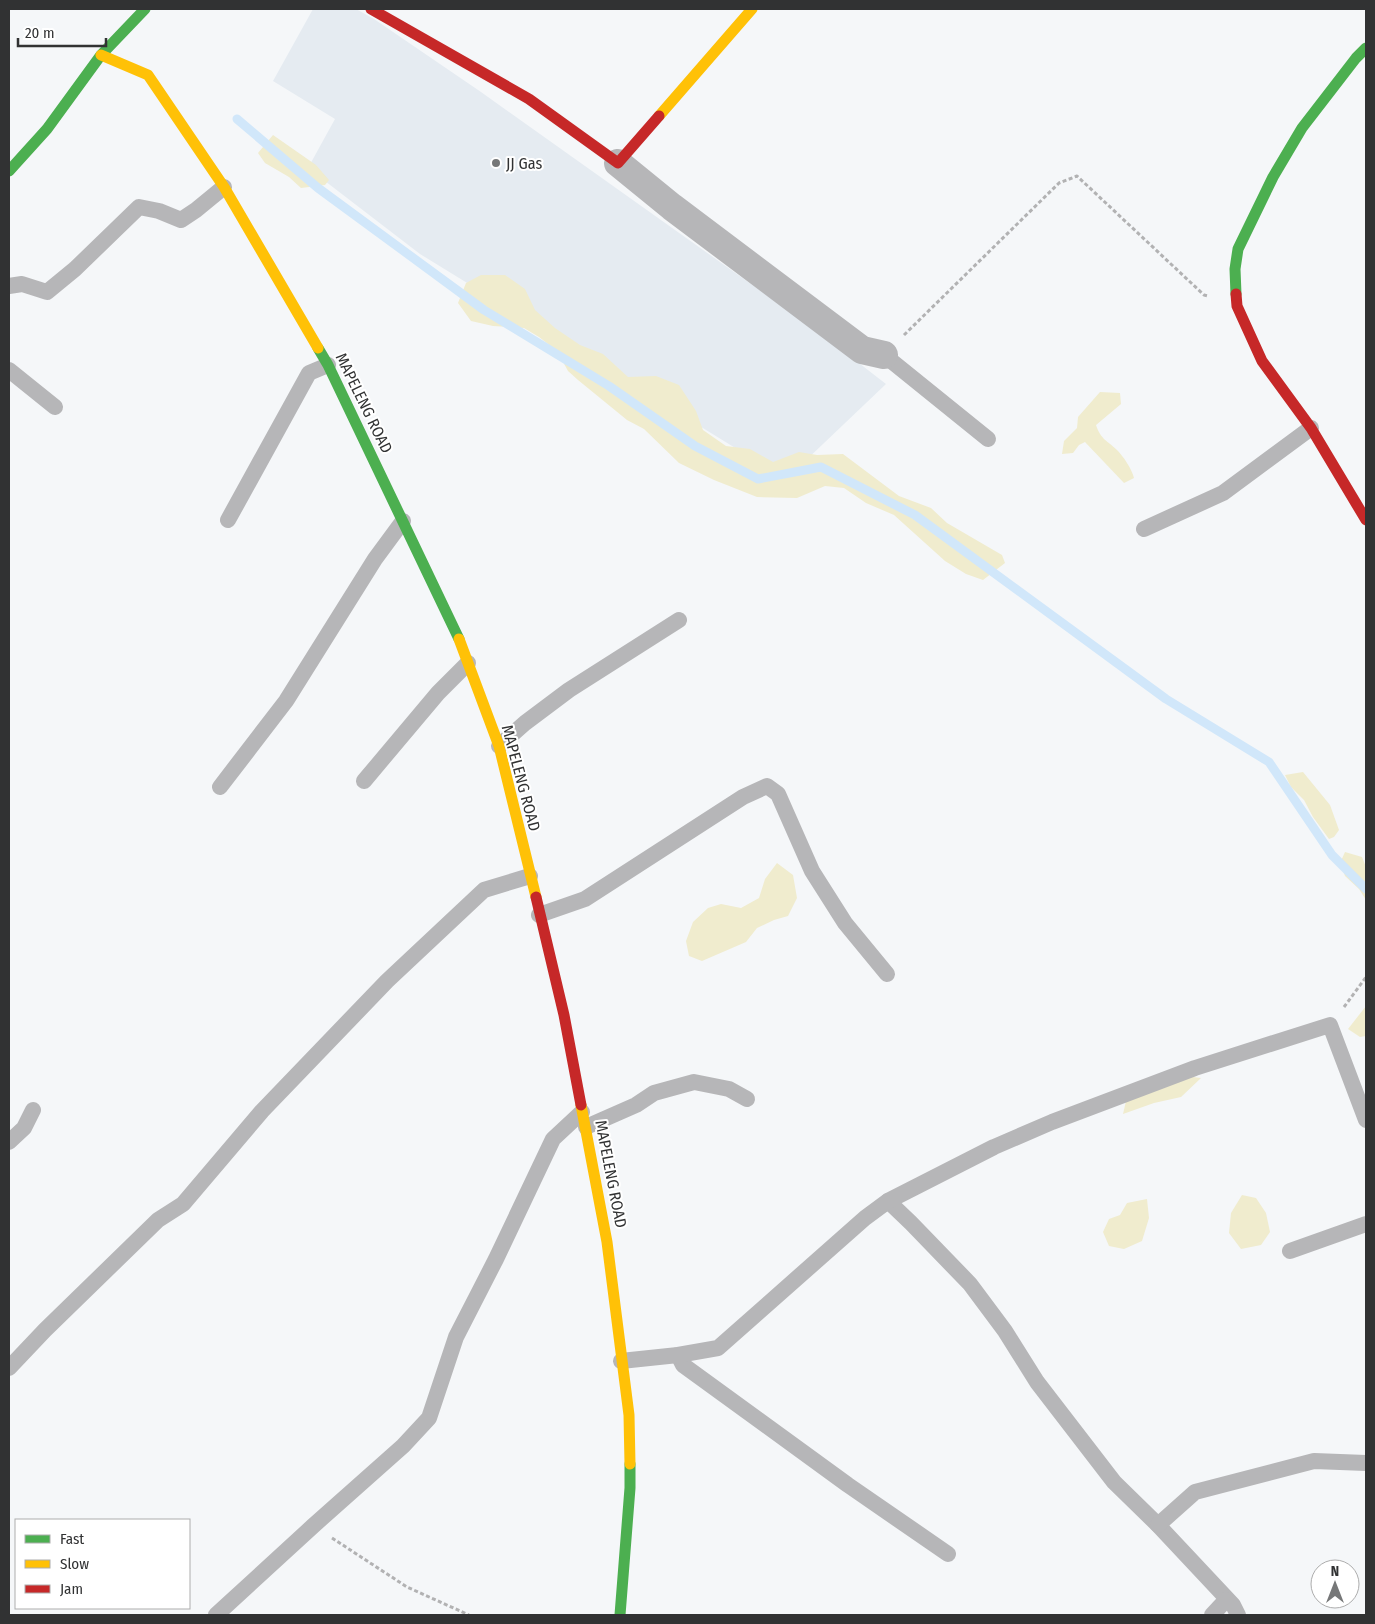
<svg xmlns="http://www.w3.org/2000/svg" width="1375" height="1624" viewBox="0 0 1375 1624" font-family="'Fira Sans Condensed',sans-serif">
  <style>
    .built { fill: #e5ebf1 }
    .green { fill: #f0ecce }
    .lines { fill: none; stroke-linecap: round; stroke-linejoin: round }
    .stream { stroke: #d1e7fa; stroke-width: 9 }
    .path { stroke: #b2b2b3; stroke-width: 3; stroke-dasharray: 4 2.5; stroke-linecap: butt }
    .lane { stroke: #b6b6b8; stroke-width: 16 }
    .street { stroke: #b6b6b8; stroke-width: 28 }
    .fast { stroke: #4caf50; stroke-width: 11 }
    .slow { stroke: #ffc107; stroke-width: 11 }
    .jam { stroke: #c62828; stroke-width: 11 }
    .poi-dot { fill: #767778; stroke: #fff; stroke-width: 2 }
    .labels { text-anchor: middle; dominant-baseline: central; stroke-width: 4; stroke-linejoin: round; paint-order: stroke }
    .poi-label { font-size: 16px; fill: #313233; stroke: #fff; text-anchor: start }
    .street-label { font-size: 16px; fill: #313233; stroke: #fff }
  </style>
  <rect width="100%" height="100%" fill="#f5f7f9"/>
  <polygon class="built" points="313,9 356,9 374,19 481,92 824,336 886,384 802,464 763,465 420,254 308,168 335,119 273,81"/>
  <g class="green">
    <polygon points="273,135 316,165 329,180 325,185 301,188 289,177 265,163 258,153"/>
    <polygon points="481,275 505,275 525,289 535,310 555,328 580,345 603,354 628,377 656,376 679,385 696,411 703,430 726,446 750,449 773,462 799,452 817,455 843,454 899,496 931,508 947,523 1002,555 1005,563 983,580 966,574 945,561 894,515 866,503 844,488 825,486 797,498 757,497 714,480 679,463 644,429 627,420 578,380 568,371 557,351 539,337 524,328 493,326 471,321 458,303 466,283"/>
    <path d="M1100,392l20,1 1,11 -25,21c5,15 11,15 21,25 6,6 15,19 17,28l-10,5 -39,-41 -6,3 -6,8 -11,1 2,-13 13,-13 1,-11z"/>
    <polygon points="1303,772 1330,805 1339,830 1334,837 1329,839 1313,817 1304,800 1291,787 1285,775"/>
    <polygon points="1345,852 1362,857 1366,867 1366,900 1359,889 1345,876 1340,863"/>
    <polygon points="777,863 793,875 797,898 788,916 774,920 757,928 746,942 702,961 689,956 686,941 693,922 708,908 721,904 741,908 759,898 765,879"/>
    <polygon points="1366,1006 1366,1036 1360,1037 1348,1029"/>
    <polygon points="1185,1076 1201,1078 1181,1097 1154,1103 1123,1114 1126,1101"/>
    <polygon points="1242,1195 1256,1198 1266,1213 1270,1232 1261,1245 1241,1249 1229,1233 1231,1213"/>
    <polygon points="1147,1199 1149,1218 1142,1241 1124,1249 1109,1246 1103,1232 1109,1219 1120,1215 1127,1203"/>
  </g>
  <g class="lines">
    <polyline class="stream" points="237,119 318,188 484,310 609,386 695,446 758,479 821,467 915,515 1166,699 1269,762 1332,855 1366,889"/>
    <g class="path">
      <polyline points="904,335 1059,183 1077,176 1204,295 1208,296"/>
      <polyline points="1344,1007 1366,977"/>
      <polyline points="332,1538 407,1587 469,1615"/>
    </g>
    <g class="lane">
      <polyline points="9,286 22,284 47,292 75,269 139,207 159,211 181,220 196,210 224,187"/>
      <polyline points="884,355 988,439"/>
      <polyline points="9,370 55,407"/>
      <polyline points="228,520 309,373 328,365"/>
      <polyline points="1144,529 1223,493 1311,428"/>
      <polyline points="499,746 525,723 569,690 679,620"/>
      <polyline points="364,781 438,693 468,663"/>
      <polyline points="220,787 286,701 375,559 403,521"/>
      <polyline points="539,915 585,899 743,797 767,786 778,794 812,871 845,923 887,974"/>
      <polyline points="586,1127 636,1105 654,1093 694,1082 729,1089 747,1099"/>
      <polyline points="9,1142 24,1128 33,1110"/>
      <polyline points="888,1201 911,1223 970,1284 1005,1331 1037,1382 1114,1482 1158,1525 1233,1605 1238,1615"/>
      <polyline points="1290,1251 1366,1224"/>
      <polyline points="678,1355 683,1365 848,1485 948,1554"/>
      <polyline points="621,1361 678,1355 718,1348 865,1218 888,1201 994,1147 1052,1122 1195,1068 1330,1025 1366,1120"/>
      <polyline points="9,1368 45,1330 158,1220 183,1204 262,1111 387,981 484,890 530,876"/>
      <polyline points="1158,1525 1195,1492 1314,1461 1366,1463"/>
      <polyline points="216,1615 313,1526 403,1446 429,1418 456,1337 496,1259 553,1139 582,1112"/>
      <polyline points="1212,1615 1226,1600"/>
    </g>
    <polyline class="street" points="618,163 672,207 862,350 884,355"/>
    <g class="fast">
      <polyline points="9,171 47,129 101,55 145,9"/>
      <polyline points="1236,294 1235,269 1238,249 1273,177 1302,128 1356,58 1366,48"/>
      <polyline points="318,348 328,365 459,639"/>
      <polyline points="620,1615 630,1488 630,1464"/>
    </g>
    <g class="slow">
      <polyline points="101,55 148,75 224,187 318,348"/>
      <polyline points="659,116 752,9"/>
      <polyline points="459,639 499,746 536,897"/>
      <polyline points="581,1105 607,1242 629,1415 630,1464"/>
    </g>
    <g class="jam">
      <polyline points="371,9 529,99 618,163 659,116"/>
      <polyline points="1236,294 1237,306 1262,361 1311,428 1366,520"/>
      <polyline points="536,897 564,1015 581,1105"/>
    </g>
  </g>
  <circle class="poi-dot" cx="496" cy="163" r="5"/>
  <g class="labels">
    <g class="poi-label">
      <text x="506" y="163">JJ Gas</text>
    </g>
    <g class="street-label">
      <text transform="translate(364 403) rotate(64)">MAPELENG ROAD</text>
      <text transform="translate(521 778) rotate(75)">MAPELENG ROAD</text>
      <text transform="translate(611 1174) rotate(79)">MAPELENG ROAD</text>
    </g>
  </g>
  <rect width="1375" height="1624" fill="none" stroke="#313233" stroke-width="20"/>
  <rect x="15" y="1519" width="175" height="90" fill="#ffffff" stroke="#adadad"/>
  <rect x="25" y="1535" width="25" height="8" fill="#4caf50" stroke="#adadad"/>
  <text x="60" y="1544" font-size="15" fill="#313233">Fast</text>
  <rect x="25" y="1560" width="25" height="8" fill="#ffc107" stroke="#adadad"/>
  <text x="60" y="1569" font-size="15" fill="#313233">Slow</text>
  <rect x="25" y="1585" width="25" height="8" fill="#c62828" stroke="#adadad"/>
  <text x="60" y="1594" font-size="15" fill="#313233">Jam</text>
  <g transform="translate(1335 1584)"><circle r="24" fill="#ffffff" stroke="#adadad"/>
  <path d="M0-4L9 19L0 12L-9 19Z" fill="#767778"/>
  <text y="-8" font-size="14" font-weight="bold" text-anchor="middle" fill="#313233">N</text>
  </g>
  <path d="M18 38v8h88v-8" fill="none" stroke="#313233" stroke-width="2.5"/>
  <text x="25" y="38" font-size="15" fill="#313233" stroke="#ffffff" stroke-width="4" paint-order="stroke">20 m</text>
</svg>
